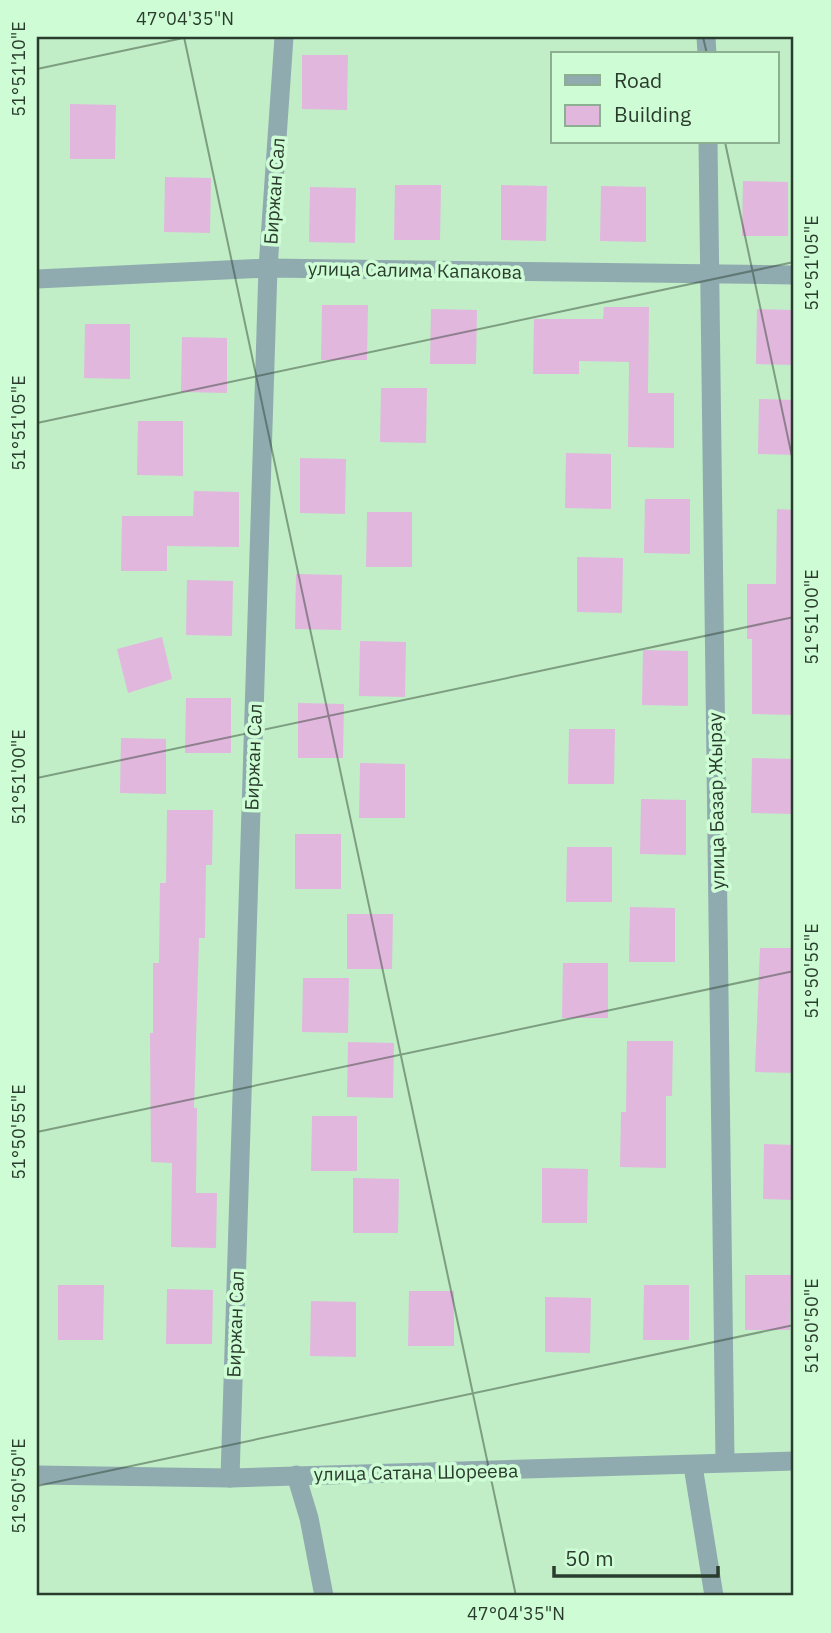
<svg xmlns="http://www.w3.org/2000/svg" width="831" height="1633" viewBox="0 0 831 1633" font-family="'IBM Plex Sans',sans-serif">
  <style>
    .building { fill: #e1b7de }
    .lines { fill: none; stroke-linecap: round; stroke-linejoin: round }
    .minor { stroke: #8fabb0; stroke-width: 19 }
    .ticks { fill: none; stroke: #2a3c2d; stroke-width: 2; stroke-opacity: 0.45 }
    .labels { text-anchor: middle; dominant-baseline: central; stroke-width: 7; stroke-linejoin: round; paint-order: stroke }
    .street-label { font-size: 19px; fill: #2a3c2d; stroke: #cefcd4 }
    .neatline { fill: none; stroke: #2a3c2d; stroke-width: 2.5 }
    .ticks-label { font-size: 18px; text-anchor: middle; fill: #2a3c2d }
  </style>
  <rect width="100%" height="100%" fill="#c1eec7"/>
  <g class="building">
    <polygon points="302,55 348,55 347,110 302,109"/>
    <polygon points="70,104 116,105 115,159 70,159"/>
    <polygon points="165,177 211,178 210,233 164,232"/>
    <polygon points="743,181 788,182 788,236 742,236"/>
    <polygon points="395,185 441,185 440,240 394,240"/>
    <polygon points="501,185 547,186 546,241 501,240"/>
    <polygon points="601,186 646,187 646,242 600,241"/>
    <polygon points="310,187 356,188 355,243 309,242"/>
    <polygon points="322,305 368,305 367,360 321,360"/>
    <polygon points="604,307 649,307 648,393 674,393 674,448 628,447 629,362 579,361 579,374 533,374 534,319 603,319"/>
    <polygon points="431,309 477,310 476,364 430,364"/>
    <polygon points="757,309 794,310 794,365 756,364"/>
    <polygon points="85,324 130,324 130,379 84,378"/>
    <polygon points="182,337 227,338 227,393 181,392"/>
    <polygon points="381,388 427,388 426,443 380,442"/>
    <polygon points="759,399 794,400 794,455 758,454"/>
    <polygon points="138,421 183,421 183,476 137,475"/>
    <polygon points="566,453 611,454 611,509 565,508"/>
    <polygon points="300,458 346,459 345,514 300,513"/>
    <polygon points="194,491 239,492 239,547 167,546 167,571 121,571 122,516 193,516"/>
    <polygon points="645,499 690,499 690,554 644,553"/>
    <polygon points="777,509 794,510 792,660 794,660 794,715 752,714 752,639 747,639 747,584 776,584"/>
    <polygon points="367,512 412,512 412,567 366,567"/>
    <polygon points="577,557 623,558 622,613 577,612"/>
    <polygon points="296,574 342,575 341,630 295,629"/>
    <polygon points="187,580 233,581 232,636 186,635"/>
    <polygon points="162,637 172,679 128,693 117,649"/>
    <polygon points="360,641 406,642 405,697 359,696"/>
    <polygon points="643,650 688,651 688,706 642,705"/>
    <polygon points="186,698 231,698 231,753 185,753"/>
    <polygon points="298,703 344,704 343,758 298,758"/>
    <polygon points="569,729 615,729 614,784 568,784"/>
    <polygon points="121,738 166,739 166,794 120,793"/>
    <polygon points="752,758 794,759 794,814 751,813"/>
    <polygon points="360,763 405,764 405,818 359,818"/>
    <polygon points="641,799 686,800 686,855 640,854"/>
    <polygon points="167,810 213,810 212,865 206,865 205,938 199,938 194,1108 197,1108 196,1193 217,1193 216,1248 171,1247 172,1163 151,1162 150,1033 153,1033 153,963 159,963 160,883 166,883"/>
    <rect x="295" y="834" width="46" height="55"/>
    <polygon points="567,847 612,847 612,902 566,902"/>
    <polygon points="630,907 675,908 675,962 629,962"/>
    <polygon points="347,914 393,914 392,969 347,969"/>
    <polygon points="760,948 794,948 794,1073 755,1072"/>
    <polygon points="563,963 608,963 608,1018 562,1018"/>
    <polygon points="303,978 349,978 348,1033 302,1032"/>
    <polygon points="627,1041 673,1041 672,1096 666,1096 666,1168 620,1167 621,1112 626,1112"/>
    <polygon points="348,1042 394,1043 393,1098 347,1097"/>
    <polygon points="312,1116 357,1116 357,1171 311,1171"/>
    <polygon points="764,1144 794,1145 794,1200 763,1199"/>
    <polygon points="542,1168 588,1169 587,1223 542,1223"/>
    <polygon points="353,1178 399,1179 398,1233 353,1233"/>
    <polygon points="745,1275 791,1275 790,1330 745,1330"/>
    <polygon points="58,1285 104,1285 103,1340 58,1340"/>
    <polygon points="644,1285 689,1285 689,1340 643,1340"/>
    <polygon points="167,1289 213,1290 212,1344 166,1344"/>
    <polygon points="409,1291 454,1291 454,1346 408,1346"/>
    <polygon points="545,1297 591,1298 590,1353 545,1352"/>
    <polygon points="311,1301 356,1302 356,1357 310,1356"/>
  </g>
  <g class="lines">
    <g class="minor">
      <polyline points="706,37 707,54"/>
      <polyline points="708,142 725,1461"/>
      <polyline points="37,279 268,268 794,275"/>
      <polyline points="693,1466 714,1596"/>
      <polyline points="37,1475 230,1478 794,1461"/>
      <polyline points="296,1475 309,1518 324,1596"/>
      <polyline points="230,1478 268,268 284,37"/>
    </g>
  </g>
  <path class="ticks" d="M184,37l332,1559M703,37l4,17M37,69l151,-32M725,142l69,324M37,423l757,-161M37,778l757,-161M37,1132l757,-161M37,1486l757,-161"/>
  <g class="labels">
    <g class="street-label">
      <text transform="translate(274 191) rotate(-86)">Биржан Сал</text>
      <text transform="translate(415 270) rotate(1)">улица Салима Капакова</text>
      <text transform="translate(253 757) rotate(-88)">Биржан Сал</text>
      <text transform="translate(716 801) rotate(-91)">улица Базар Жырау</text>
      <text transform="translate(235 1324) rotate(-88)">Биржан Сал</text>
      <text transform="translate(416 1472) rotate(-1)">улица Сатана Шореева</text>
    </g>
  </g>
  <rect width="831" height="1633" fill="none" stroke="#cefcd4" stroke-width="77"/>
  <rect x="551" y="52" width="228" height="91" fill="#cefcd4" stroke="#8caf91" stroke-width="2"/>
  <rect x="565" y="75" width="35" height="10" fill="#8fabb0" stroke="#8caf91" stroke-width="2"/>
  <text x="614" y="88" font-size="21" fill="#2a3c2d">Road</text>
  <rect x="565" y="105" width="35" height="21" fill="#e1b7de" stroke="#8caf91" stroke-width="2"/>
  <text x="614" y="122" font-size="21" fill="#2a3c2d">Building</text>
  <path d="M554 1566v10h164v-10" fill="none" stroke="#2a3c2d" stroke-width="3.5"/>
  <text x="565" y="1566" font-size="21" fill="#2a3c2d" stroke="#cefcd4" stroke-width="5" paint-order="stroke">50 m</text>
  <rect x="38" y="38" width="754" height="1556" class="neatline"/>
  <g class="ticks-label">
    <text x="185" y="25">47°04'35"N</text>
    <text transform="translate(19 69) rotate(-90)" y="6">51°51'10"E</text>
    <text transform="translate(812 263) rotate(-90)" y="6">51°51'05"E</text>
    <text transform="translate(19 423) rotate(-90)" y="6">51°51'05"E</text>
    <text transform="translate(812 617) rotate(-90)" y="6">51°51'00"E</text>
    <text transform="translate(19 777) rotate(-90)" y="6">51°51'00"E</text>
    <text transform="translate(812 971) rotate(-90)" y="6">51°50'55"E</text>
    <text transform="translate(19 1132) rotate(-90)" y="6">51°50'55"E</text>
    <text transform="translate(812 1326) rotate(-90)" y="6">51°50'50"E</text>
    <text transform="translate(19 1486) rotate(-90)" y="6">51°50'50"E</text>
    <text x="516" y="1620">47°04'35"N</text>
  </g>
</svg>
